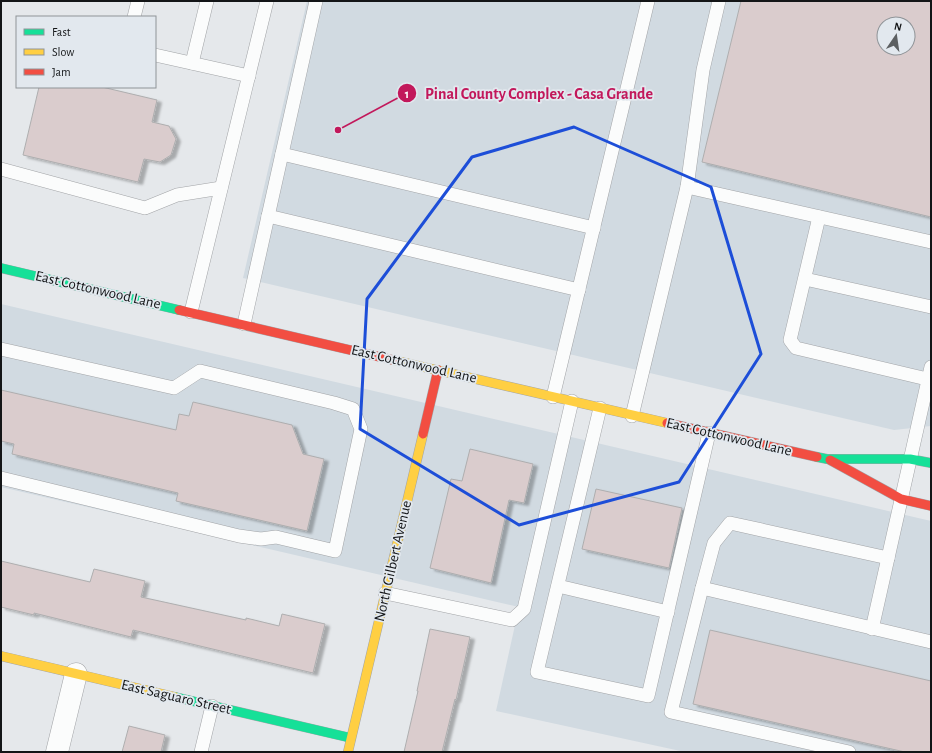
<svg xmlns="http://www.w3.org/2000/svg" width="932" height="753" viewBox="0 0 932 753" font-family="'Alegreya Sans',sans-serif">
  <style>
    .built { fill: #d1dae1; fill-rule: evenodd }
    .building { fill: #dacccd; stroke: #aeaeaf; fill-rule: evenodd; filter: url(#shadow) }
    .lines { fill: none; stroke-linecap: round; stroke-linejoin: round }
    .lane-casing { stroke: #a2a4a7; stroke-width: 14 }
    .street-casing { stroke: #a2a4a7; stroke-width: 23 }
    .fast-casing { stroke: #a2a4a7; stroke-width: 10 }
    .slow-casing { stroke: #a2a4a7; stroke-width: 10 }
    .jam-casing { stroke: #a2a4a7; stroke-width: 10 }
    .lane { stroke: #fbfcfc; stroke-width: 13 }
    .street { stroke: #fbfcfc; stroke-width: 22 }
    .fast { stroke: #16e098; stroke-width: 9 }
    .slow { stroke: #ffcf43; stroke-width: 9 }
    .jam { stroke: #f24e42; stroke-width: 9 }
    .marked { fill: none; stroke: #1d4ed8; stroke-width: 3; stroke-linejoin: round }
    .labels { text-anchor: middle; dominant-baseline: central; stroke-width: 3.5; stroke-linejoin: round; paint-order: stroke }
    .street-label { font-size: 15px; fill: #131517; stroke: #e2e8ee }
    .leader { fill: none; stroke: #c2185b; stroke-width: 1.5 }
    .callout-dot { fill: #c2185b; stroke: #e2e8ee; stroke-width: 1.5 }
    .mark-label { font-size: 12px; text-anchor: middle; font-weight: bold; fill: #fff }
    .callout-label { font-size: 16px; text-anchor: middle; font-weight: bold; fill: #c2185b; stroke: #e2e8ee; stroke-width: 3.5; stroke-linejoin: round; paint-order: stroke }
  </style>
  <defs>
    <filter id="shadow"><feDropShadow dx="4.5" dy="2.5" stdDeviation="1" flood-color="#0004"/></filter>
  </defs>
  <rect width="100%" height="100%" fill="#e5e8eb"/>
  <g class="built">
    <path d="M307,1h624v425l-37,4 -651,-152zM884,24h24v24h-24z"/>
    <polygon points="1,304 931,521 931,752 685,752 496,711 519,607 1,487"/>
  </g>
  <g class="building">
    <path d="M741,1h190v216l-229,-55zM884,24h24v24h-24z"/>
    <polygon points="39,87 102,87 157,100 152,122 169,126 176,139 171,155 160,162 144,159 138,182 23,155"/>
    <polygon points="1,390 176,430 179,414 189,416 193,402 292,425 303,454 324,459 307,531 176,501 178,493 12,454 14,444 1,441"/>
    <polygon points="470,449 533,464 524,503 509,500 491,583 430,568 451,479 462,481"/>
    <polygon points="596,489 682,508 669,568 582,549"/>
    <polygon points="1,561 90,582 94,569 145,581 141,597 246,620 246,618 279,626 282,614 325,624 313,673 133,630 131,637 34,613 34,615 1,607"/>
    <polygon points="430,629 470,637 456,700 455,699 442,752 404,752 418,691 417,691"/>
    <polygon points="710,630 931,681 931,752 905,752 693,704"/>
    <polygon points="129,726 165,735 161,752 122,752"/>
  </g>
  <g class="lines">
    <defs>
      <g id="lane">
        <polyline points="134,17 138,1"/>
        <polyline points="155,55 249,76"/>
        <polyline points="192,63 207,1"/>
        <polyline points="282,154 594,228"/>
        <polyline points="1,169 145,208 177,195 221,188"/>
        <polyline points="687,187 931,242"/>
        <polyline points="268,216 579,290"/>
        <polyline points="819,217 790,340 796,348 931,380"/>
        <polyline points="805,279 931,307"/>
        <polyline points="191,312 267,1"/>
        <polyline points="244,324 316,1"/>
        <polyline points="1,349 174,388 200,371 334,403 353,409 361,429 335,551 276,537 261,539 239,536 1,478"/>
        <polyline points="553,397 648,1"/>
        <polyline points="600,408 537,672 648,696 709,433"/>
        <polyline points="632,416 687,187 703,70 719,1"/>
        <polyline points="558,586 668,612"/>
        <polyline points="702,588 714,543 730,523 888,558"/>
        <polyline points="385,593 512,620 524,609 572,401"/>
        <polyline points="872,629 931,367"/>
        <polyline points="201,752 212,706"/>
        <polyline points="849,752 671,712 702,588 931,642"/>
      </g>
      <polyline id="street" points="57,752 76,674"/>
      <g id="fast">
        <polyline points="1,268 179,310"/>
        <polyline points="817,457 827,459 910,459 931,463"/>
        <polyline points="175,697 351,738"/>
      </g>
      <g id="slow">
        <polyline points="393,360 667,423"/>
        <polyline points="1,656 175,697"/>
        <polyline points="348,752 423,434"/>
      </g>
      <g id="jam">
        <polyline points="179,310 393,360"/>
        <polyline points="667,423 817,457"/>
        <polyline points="423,434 438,370"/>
        <polyline points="830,460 901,499 931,506"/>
      </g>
    </defs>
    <use href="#lane" class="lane-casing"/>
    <use href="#street" class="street-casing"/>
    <use href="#fast" class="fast-casing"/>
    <use href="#slow" class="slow-casing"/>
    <use href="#jam" class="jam-casing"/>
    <use href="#lane" class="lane"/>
    <use href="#street" class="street"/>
    <use href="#fast" class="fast"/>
    <use href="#slow" class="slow"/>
    <use href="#jam" class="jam"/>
  </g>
  <path class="marked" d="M574,127l137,60 50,167 -82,128 -160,43 -159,-96 7,-130 105,-142z"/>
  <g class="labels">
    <g class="street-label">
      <text transform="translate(98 290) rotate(13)">East Cottonwood Lane</text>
      <text transform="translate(414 364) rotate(13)">East Cottonwood Lane</text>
      <text transform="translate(729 437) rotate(13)">East Cottonwood Lane</text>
      <text transform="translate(393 561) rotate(-77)">North Gilbert Avenue</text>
      <text transform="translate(176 697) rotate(13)">East Saguaro Street</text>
    </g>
  </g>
  <path class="leader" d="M338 130L407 93"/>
  <g class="callout-dot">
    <circle cx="338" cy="130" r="4"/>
    <circle cx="407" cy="93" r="10"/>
  </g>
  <g class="mark-label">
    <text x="407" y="98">1</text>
  </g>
  <g class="callout-label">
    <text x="539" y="99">Pinal County Complex - Casa Grande</text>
  </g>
  <rect width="932" height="753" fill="none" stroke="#131517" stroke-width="4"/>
  <rect x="16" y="16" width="140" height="72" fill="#e2e8ee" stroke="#8f9498"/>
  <rect x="24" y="29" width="20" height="6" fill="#16e098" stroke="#8f9498"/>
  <text x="52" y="36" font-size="12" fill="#131517">Fast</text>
  <rect x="24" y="49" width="20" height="6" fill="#ffcf43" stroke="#8f9498"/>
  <text x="52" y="56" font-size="12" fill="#131517">Slow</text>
  <rect x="24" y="69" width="20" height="6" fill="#f24e42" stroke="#8f9498"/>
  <text x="52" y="76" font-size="12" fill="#131517">Jam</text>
  <g transform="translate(896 36) rotate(13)"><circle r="19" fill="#e2e8ee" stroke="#8f9498"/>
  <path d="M0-3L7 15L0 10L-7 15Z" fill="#5c5f61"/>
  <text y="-6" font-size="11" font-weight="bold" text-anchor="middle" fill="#131517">N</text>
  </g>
</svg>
